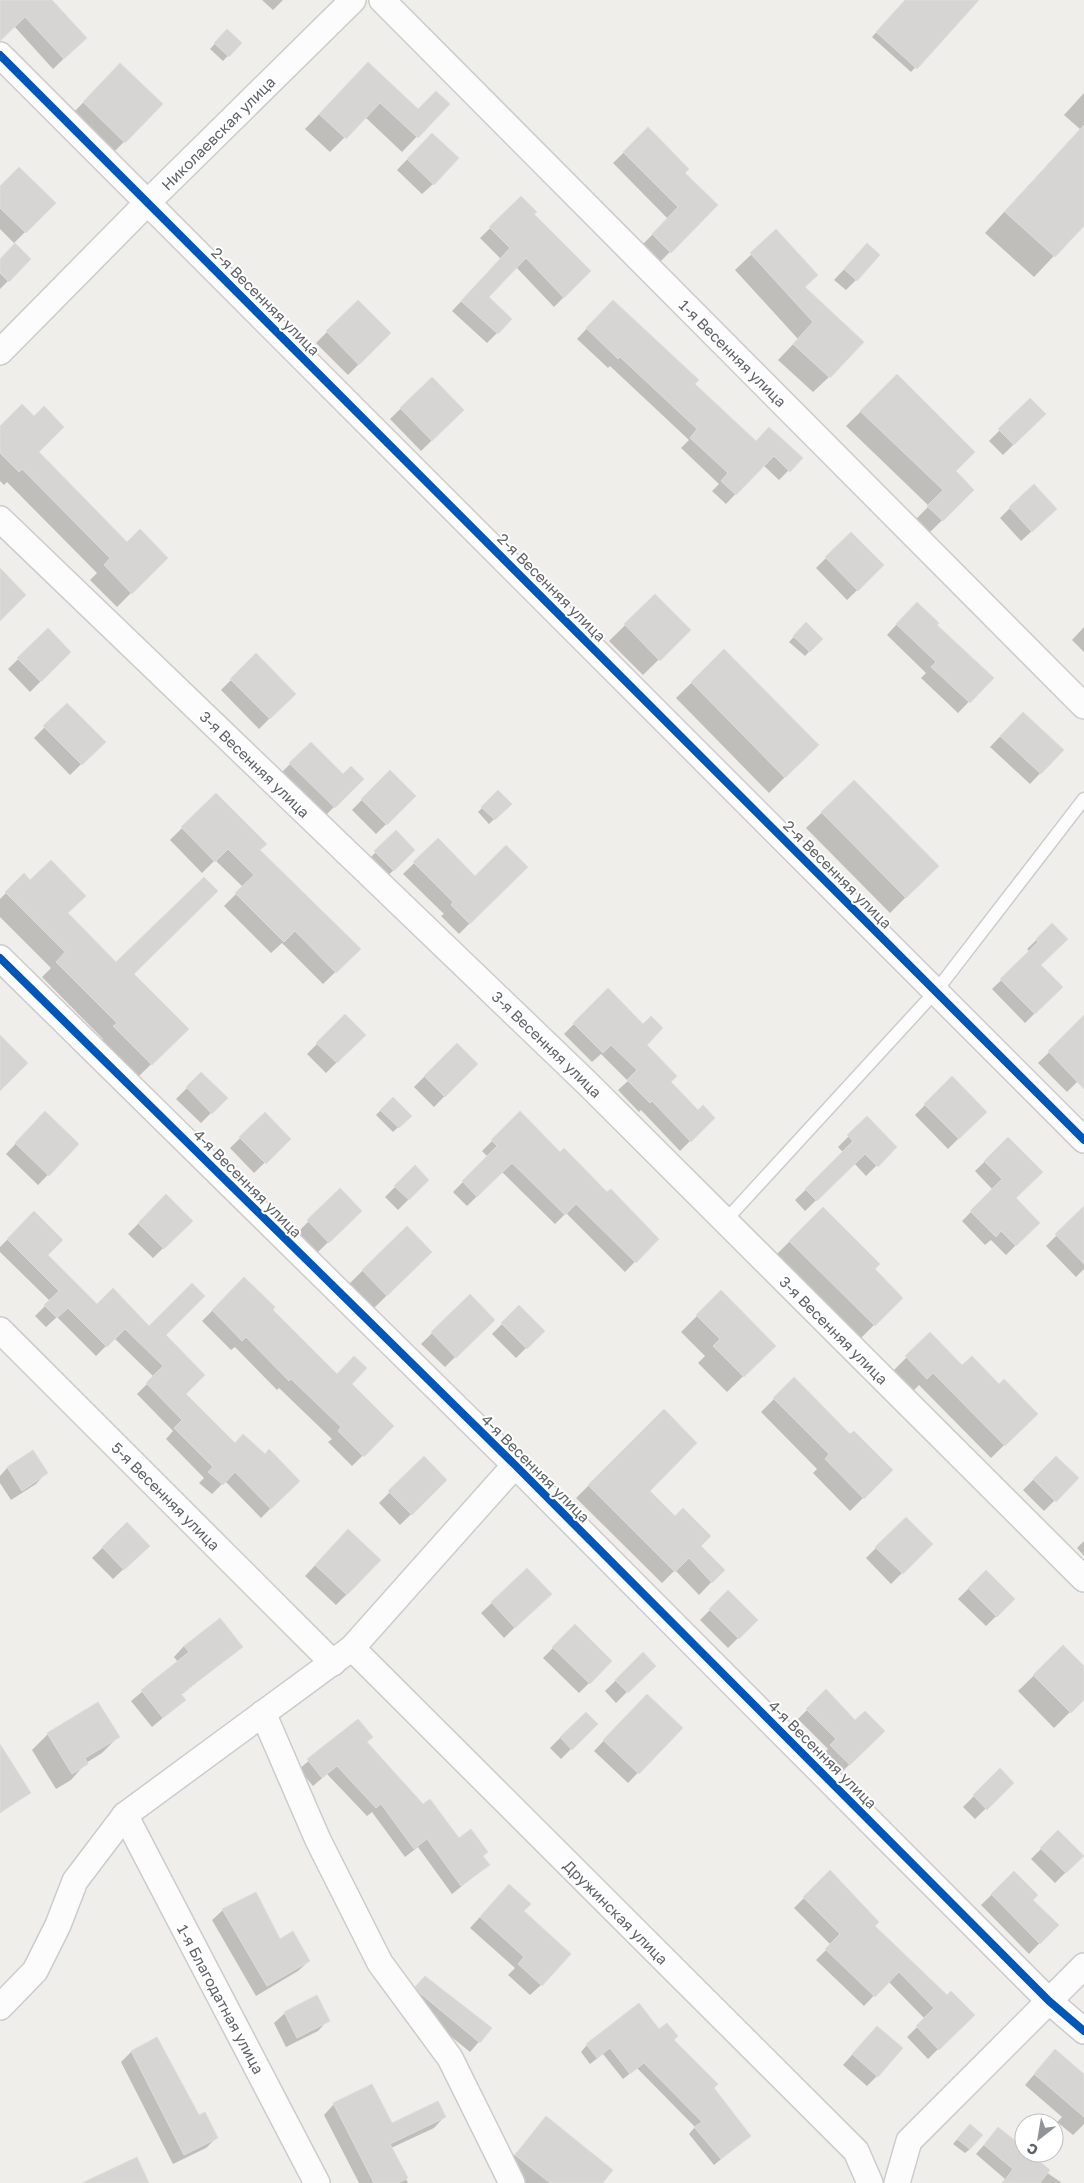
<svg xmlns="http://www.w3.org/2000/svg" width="1084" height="2183" viewBox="0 0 1084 2183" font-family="'Golos Text',sans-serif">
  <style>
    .shadow { fill: #0003 }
    .building { fill: #d6d5d3; stroke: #deddd9 }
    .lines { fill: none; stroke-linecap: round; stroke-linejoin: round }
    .service-casing { stroke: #cbcccc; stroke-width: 15 }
    .minor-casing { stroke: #cbcccc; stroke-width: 28 }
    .service { stroke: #fdfcfc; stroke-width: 12 }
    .minor { stroke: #fdfcfc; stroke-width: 25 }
    .cycleway-casing { stroke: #fff; stroke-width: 11 }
    .cycleway { stroke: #0057b8; stroke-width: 8 }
    .labels { text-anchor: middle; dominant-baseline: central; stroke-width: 4; stroke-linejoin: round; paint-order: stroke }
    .street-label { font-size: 15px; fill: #5f6368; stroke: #fff }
  </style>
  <rect width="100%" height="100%" fill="#efeeea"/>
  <g class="shadow">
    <polygon points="0,0 50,0 75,48 53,69 14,26 0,40"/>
    <polygon points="262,0 283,0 273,10"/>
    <polygon points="906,0 977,0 911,72 872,37"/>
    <polygon points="227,31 240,43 223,61 210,49"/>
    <polygon points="120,65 161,104 114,152 73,113"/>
    <polygon points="354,78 418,111 448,104 402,152 365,117 330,152 305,129"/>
    <polygon points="1084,93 1084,224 1034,277 985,233 1080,129 1064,115"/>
    <polygon points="648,129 683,173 716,205 660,262 642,245 668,219 613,163"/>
    <polygon points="421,145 433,184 422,194 397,170"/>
    <polygon points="0,188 54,203 14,243 0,229"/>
    <polygon points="521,198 533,214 590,271 554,307 516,267 487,297 511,319 487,343 452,311 501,259 480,238"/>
    <polygon points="776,231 804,287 829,377 813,392 778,360 798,339 735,270"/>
    <polygon points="867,245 856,280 846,290 834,280"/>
    <polygon points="30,259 0,289 0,261"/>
    <polygon points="358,301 390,333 348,375 316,343"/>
    <polygon points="603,311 693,384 756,442 801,458 779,480 763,465 726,504 712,491 719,484 681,448 689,440 610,366 608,368 577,339"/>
    <polygon points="897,376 954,471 973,490 927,535 913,522 929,506 846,426"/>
    <polygon points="432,378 463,410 421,451 390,419"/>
    <polygon points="1030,400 1044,414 1003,455 989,441"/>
    <polygon points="0,428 37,452 127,543 166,558 117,607 90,580 97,573 7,482 4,485 0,481"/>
    <polygon points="1010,508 1045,519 1021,541 1000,518"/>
    <polygon points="851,533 883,565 847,600 816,568"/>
    <polygon points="655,596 689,630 643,675 609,641"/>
    <polygon points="906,614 936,625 992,678 958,713 921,678 926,673 887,635"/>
    <polygon points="806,624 821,639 805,656 789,642"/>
    <polygon points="1084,627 1084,652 1072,640"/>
    <polygon points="48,630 70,652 30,692 8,669"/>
    <polygon points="724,651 817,745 769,793 676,698"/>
    <polygon points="256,655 294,694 259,729 221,690"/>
    <polygon points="67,705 104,742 70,775 34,738"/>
    <polygon points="1012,724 1062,750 1030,784 990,747"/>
    <polygon points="311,743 343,776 362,779 324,817 280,774"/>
    <polygon points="390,771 415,796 376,834 352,810"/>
    <polygon points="854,781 937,866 890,913 806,828"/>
    <polygon points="498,792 510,804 489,824 478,812"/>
    <polygon points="216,794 258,850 359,949 323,984 282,943 271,953 224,906 243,887 215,860 202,873 170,840"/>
    <polygon points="396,832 413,850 383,881 365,863"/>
    <polygon points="438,840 475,878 526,867 459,934 441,916 444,914 403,874"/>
    <polygon points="24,875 67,913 116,964 132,974 187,1029 136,1079 99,1042 103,1039 42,977 51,968 0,917 0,899"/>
    <polygon points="1052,925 1039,965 1061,987 1025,1023 992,989 1030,952 1027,949"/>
    <polygon points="608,990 669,1082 698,1112 713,1118 680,1151 641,1110 639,1112 618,1090 628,1081 601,1054 592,1062 564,1034"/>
    <polygon points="345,1016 364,1035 326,1073 307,1054"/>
    <polygon points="1079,1023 1084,1028 1084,1075 1067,1092 1038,1063"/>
    <polygon points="457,1044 476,1064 434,1107 414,1087"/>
    <polygon points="201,1074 226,1098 201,1123 176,1099"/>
    <polygon points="952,1078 985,1112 948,1149 915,1115"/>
    <polygon points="393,1098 410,1116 393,1132 376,1115"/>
    <polygon points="45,1113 78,1144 38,1185 6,1154"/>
    <polygon points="520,1113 560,1154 657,1239 625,1272 566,1213 555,1224 502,1172 467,1206 453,1192 488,1157 482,1151"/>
    <polygon points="265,1114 289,1139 254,1173 230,1148"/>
    <polygon points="867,1118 895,1147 866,1176 854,1163 805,1211 795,1200 844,1153 838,1147"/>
    <polygon points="1008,1139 1015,1198 1038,1223 1006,1255 991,1240 985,1245 962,1221 993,1190 975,1171"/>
    <polygon points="415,1167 428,1180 398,1210 385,1197"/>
    <polygon points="340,1190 360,1211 318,1252 298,1232"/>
    <polygon points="166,1196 191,1221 153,1258 128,1234"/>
    <polygon points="823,1208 873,1269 901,1298 860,1339 776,1255"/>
    <polygon points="1084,1208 1084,1269 1076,1277 1046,1246"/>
    <polygon points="34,1213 47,1255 97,1306 164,1335 184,1394 234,1444 265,1456 298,1481 261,1518 225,1481 212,1494 199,1483 204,1478 166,1439 173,1431 137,1394 154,1377 114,1338 96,1356 57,1317 46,1327 35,1316 50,1301 0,1252 0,1247"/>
    <polygon points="407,1227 431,1252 371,1311 347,1286"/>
    <polygon points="244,1279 271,1310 336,1375 350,1384 393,1426 352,1466 328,1442 332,1439 279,1388 277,1390 235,1347 231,1350 202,1321"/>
    <polygon points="721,1292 774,1346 727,1392 698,1363 705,1356 681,1332"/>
    <polygon points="470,1296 493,1320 445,1367 421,1344"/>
    <polygon points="519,1307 543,1331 516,1358 492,1334"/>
    <polygon points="930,1334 962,1367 999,1385 1036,1414 991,1458 919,1385 913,1391 893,1371"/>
    <polygon points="794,1379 850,1436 891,1470 850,1511 813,1473 817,1469 761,1412"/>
    <polygon points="664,1411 648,1491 723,1570 699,1595 675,1570 662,1583 576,1498"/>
    <polygon points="33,1452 46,1473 36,1484 11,1500 0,1483 0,1476 7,1468"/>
    <polygon points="1056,1457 1077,1478 1044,1511 1023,1490"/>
    <polygon points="424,1458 446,1480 400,1525 379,1503"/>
    <polygon points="906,1518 931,1544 891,1584 866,1558"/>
    <polygon points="127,1524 148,1546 113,1579 92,1558"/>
    <polygon points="338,1541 347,1594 336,1605 305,1576"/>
    <polygon points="1084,1541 1084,1556 1077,1548"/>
    <polygon points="527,1570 539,1604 504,1638 481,1613"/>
    <polygon points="986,1571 1014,1599 986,1626 958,1599"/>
    <polygon points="728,1592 756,1620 728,1648 700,1620"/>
    <polygon points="575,1626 611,1661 579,1693 543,1658"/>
    <polygon points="184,1646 241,1647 181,1695 184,1700 152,1727 131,1701 178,1662 174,1657"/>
    <polygon points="1063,1647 1084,1668 1084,1698 1054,1728 1018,1691"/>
    <polygon points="643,1654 654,1665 616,1703 605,1691"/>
    <polygon points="826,1691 855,1722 883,1731 840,1774 822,1755 828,1749 798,1719"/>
    <polygon points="637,1706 681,1728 628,1783 594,1751"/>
    <polygon points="585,1713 596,1724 561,1759 550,1748"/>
    <polygon points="358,1720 366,1743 423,1806 458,1840 482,1856 488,1865 452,1894 418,1847 405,1857 372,1812 367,1816 327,1774 313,1786 299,1769"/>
    <polygon points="48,1734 118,1737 102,1753 86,1763 71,1780 56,1789 32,1750"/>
    <polygon points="0,1768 30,1793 0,1813"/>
    <polygon points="1000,1770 1012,1783 975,1819 963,1807"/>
    <polygon points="1058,1832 1082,1856 1055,1883 1031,1859"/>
    <polygon points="830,1872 873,1926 947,1997 973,2015 928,2059 907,2037 925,2019 888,1981 864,2006 816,1960 831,1945 794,1908"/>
    <polygon points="1014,1873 1032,1900 1057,1925 1029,1954 981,1905"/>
    <polygon points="255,1893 279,1940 309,1961 298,1971 256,1996 212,1920 223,1910"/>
    <polygon points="499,1896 522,1911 541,1985 530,1995 508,1975 515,1968 470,1928"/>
    <polygon points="416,1987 490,2029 470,2052 426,2016 407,1997"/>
    <polygon points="285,2013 328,2020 318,2031 286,2047 274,2023"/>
    <polygon points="659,2031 672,2040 749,2136 714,2165 689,2134 695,2127 637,2068 623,2079 603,2054 590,2064 581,2052 587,2045"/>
    <polygon points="157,2038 198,2116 216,2138 206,2148 173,2164 121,2062 131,2052"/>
    <polygon points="867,2038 877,2076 867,2086 843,2065"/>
    <polygon points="1045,2062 1084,2076 1084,2124 1073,2135 1057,2122 1062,2117 1025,2085"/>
    <polygon points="334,2104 391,2124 444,2117 434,2128 391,2148 408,2183 359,2183 324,2115"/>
    <polygon points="546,2118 601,2183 526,2183 505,2166"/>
    <polygon points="998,2129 1024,2150 1024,2153 1028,2153 1046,2172 1062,2183 1002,2183 1005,2179 976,2154"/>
    <polygon points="965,2130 970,2149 965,2153 953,2144"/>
  </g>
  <g class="building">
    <polygon points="0,0 52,0 87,38 64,59 25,17 0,41"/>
    <polygon points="905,0 979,0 917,69 876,32"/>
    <polygon points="227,29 242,43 229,57 214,43"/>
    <polygon points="368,62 418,109 436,91 450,104 418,138 380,103 346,139 319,114"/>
    <polygon points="120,63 163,104 125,143 83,102"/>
    <polygon points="1084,125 1084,226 1055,257 1005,212"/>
    <polygon points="648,127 689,169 685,173 718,205 671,253 652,234 678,207 623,152"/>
    <polygon points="432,133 459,158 434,185 407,159"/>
    <polygon points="19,167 56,203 26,233 0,208 0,186"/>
    <polygon points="521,196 537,212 534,214 591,271 564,298 526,258 489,297 512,319 498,334 461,301 510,248 489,227"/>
    <polygon points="776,229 818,275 805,287 864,342 830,378 793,344 813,322 750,253"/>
    <polygon points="15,243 31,259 9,282 0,273 0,259"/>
    <polygon points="867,243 880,255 857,281 844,269"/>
    <polygon points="358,300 391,333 359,365 326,331"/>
    <polygon points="613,300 699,380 695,384 756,441 769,427 803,458 790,472 774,456 736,495 721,481 728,473 690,438 697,429 620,357 618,359 586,328"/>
    <polygon points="897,374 975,452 956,471 974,490 943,521 927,506 943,490 860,411"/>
    <polygon points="432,377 464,410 432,441 400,408"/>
    <polygon points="1030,398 1046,414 1014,445 998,429"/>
    <polygon points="22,404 34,416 44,406 64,427 39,452 127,542 140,529 168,558 132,594 104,565 110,558 22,469 19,472 0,453 0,426"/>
    <polygon points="1034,484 1057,509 1032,532 1009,507"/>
    <polygon points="851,532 884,565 858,591 825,557"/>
    <polygon points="0,568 26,595 0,621"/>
    <polygon points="655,594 691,630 660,661 624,624"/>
    <polygon points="917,602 939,623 937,625 994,678 970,703 931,667 936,662 896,624"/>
    <polygon points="806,622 823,639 810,652 793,636"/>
    <polygon points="48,628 71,652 41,682 17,658"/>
    <polygon points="724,649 819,745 785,778 691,682"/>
    <polygon points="256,653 296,694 270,719 230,679"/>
    <polygon points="67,703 106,742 82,765 43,726"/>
    <polygon points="1023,712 1064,750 1041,774 1000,736"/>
    <polygon points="311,742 343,774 351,766 364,779 335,808 289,763"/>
    <polygon points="390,770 416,796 387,825 361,799"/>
    <polygon points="854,780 939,866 906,898 821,812"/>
    <polygon points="498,790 512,804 495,820 481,807"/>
    <polygon points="216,793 267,844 260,850 361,949 336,973 295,931 284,942 235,893 254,875 228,849 215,862 181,827"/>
    <polygon points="396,830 415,850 394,871 374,851"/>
    <polygon points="438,838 475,876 506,845 528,867 470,924 451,905 453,902 413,862"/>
    <polygon points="51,860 86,896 68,913 116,962 204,877 218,891 134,974 189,1029 152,1065 113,1026 117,1023 56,962 65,952 5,892 24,873 30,880"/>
    <polygon points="1052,923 1068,939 1041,965 1063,987 1035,1014 1000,979 1038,942 1036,939"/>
    <polygon points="608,988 643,1024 651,1016 663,1028 647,1045 677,1076 671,1082 698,1110 703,1105 715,1118 691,1142 652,1101 650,1103 627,1080 637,1070 611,1045 603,1053 573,1023"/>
    <polygon points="345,1014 366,1035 337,1063 316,1043"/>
    <polygon points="1084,1015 1084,1089 1048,1051"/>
    <polygon points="0,1035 28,1063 0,1091"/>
    <polygon points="457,1043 478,1064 445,1097 424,1076"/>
    <polygon points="201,1072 228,1098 212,1114 186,1087"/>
    <polygon points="952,1076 987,1112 959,1139 924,1104"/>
    <polygon points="393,1097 412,1116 399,1128 380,1110"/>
    <polygon points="45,1111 79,1144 49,1176 15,1143"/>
    <polygon points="520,1111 560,1152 564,1148 607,1192 611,1189 659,1239 636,1263 576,1204 565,1215 512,1163 477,1197 462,1181 497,1146 491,1140"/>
    <polygon points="265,1112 291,1139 266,1164 239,1137"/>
    <polygon points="867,1116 897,1147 878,1167 865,1154 817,1201 805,1189 853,1141 847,1135"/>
    <polygon points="1008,1137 1043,1172 1016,1198 1040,1223 1016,1246 1001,1231 996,1237 970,1211 1002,1179 984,1161"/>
    <polygon points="415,1165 429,1180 409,1200 394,1186"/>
    <polygon points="340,1188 362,1211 329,1243 307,1220"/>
    <polygon points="166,1194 193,1221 164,1249 138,1223"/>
    <polygon points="1084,1206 1084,1264 1055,1234"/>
    <polygon points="823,1207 880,1264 875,1269 903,1298 875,1326 789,1241"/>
    <polygon points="34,1211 63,1240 48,1255 97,1304 113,1288 149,1326 192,1283 205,1296 166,1335 205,1375 186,1394 235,1443 243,1434 265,1454 269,1449 300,1481 271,1509 235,1472 223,1485 208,1472 213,1467 174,1428 182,1420 146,1383 163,1366 125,1329 107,1347 68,1308 57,1318 44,1305 59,1291 7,1239"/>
    <polygon points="407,1226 432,1252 387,1296 362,1270"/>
    <polygon points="244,1277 275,1307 273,1310 337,1374 354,1356 367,1368 352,1384 394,1426 364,1457 338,1431 341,1427 291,1379 289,1381 246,1337 242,1341 212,1310"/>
    <polygon points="721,1290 776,1346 744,1377 713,1346 720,1339 696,1315"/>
    <polygon points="470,1294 495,1320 456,1358 431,1332"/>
    <polygon points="519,1305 545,1331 527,1349 501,1323"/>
    <polygon points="930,1332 962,1365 972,1356 999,1384 1004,1379 1038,1414 1005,1446 933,1373 927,1379 905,1356"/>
    <polygon points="794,1377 850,1434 854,1431 893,1470 864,1499 825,1459 829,1454 773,1398"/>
    <polygon points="664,1409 697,1443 650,1491 675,1516 683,1508 711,1536 701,1546 725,1570 712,1583 689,1558 675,1572 588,1485"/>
    <polygon points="33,1450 48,1473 22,1491 7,1467"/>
    <polygon points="424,1456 447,1480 412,1515 388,1491"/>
    <polygon points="1056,1456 1079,1478 1056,1502 1033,1479"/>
    <polygon points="906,1517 933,1544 903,1574 875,1547"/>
    <polygon points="127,1522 150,1546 124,1570 102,1547"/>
    <polygon points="348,1529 381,1560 347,1595 315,1565"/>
    <polygon points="527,1568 552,1594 515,1628 491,1602"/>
    <polygon points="986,1570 1015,1599 997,1617 968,1588"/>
    <polygon points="728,1590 758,1620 739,1639 709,1609"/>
    <polygon points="220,1618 243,1647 181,1694 186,1700 163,1718 141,1690 189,1652 184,1646"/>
    <polygon points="575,1624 612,1661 590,1684 552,1647"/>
    <polygon points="1063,1645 1084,1666 1084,1700 1071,1713 1033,1675"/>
    <polygon points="643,1652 656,1666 628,1693 615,1680"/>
    <polygon points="826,1689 855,1720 865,1711 885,1731 850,1765 830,1745 836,1739 806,1709"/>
    <polygon points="647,1694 683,1728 639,1774 603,1740"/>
    <polygon points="98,1702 120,1737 85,1758 88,1764 72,1774 47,1733"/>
    <polygon points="586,1712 598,1724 572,1750 560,1737"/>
    <polygon points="358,1719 373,1737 367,1742 423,1804 430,1799 459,1838 471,1829 488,1852 483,1856 490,1865 461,1886 427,1839 414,1849 381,1804 376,1808 337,1766 322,1778 307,1759"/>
    <polygon points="0,1744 31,1793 0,1812"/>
    <polygon points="1000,1768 1014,1783 987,1810 973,1795"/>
    <polygon points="1058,1830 1084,1856 1066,1873 1040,1848"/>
    <polygon points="830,1870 879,1922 875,1926 947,1995 951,1991 975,2015 939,2050 916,2026 934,2008 899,1972 875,1997 825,1949 840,1934 803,1897"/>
    <polygon points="1014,1871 1038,1895 1033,1900 1059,1925 1040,1944 991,1894"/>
    <polygon points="509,1884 531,1904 524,1911 571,1954 542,1986 518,1964 524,1957 480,1917"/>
    <polygon points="256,1892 280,1939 293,1931 310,1961 267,1986 222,1909"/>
    <polygon points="425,1976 492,2028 480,2043 421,1994 415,1987"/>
    <polygon points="317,1995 330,2021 297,2038 284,2012"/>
    <polygon points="639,2003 659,2029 667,2023 678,2036 674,2040 718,2084 714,2088 751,2136 721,2159 694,2127 702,2122 644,2063 630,2074 610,2048 597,2058 586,2044"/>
    <polygon points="877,2026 903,2048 878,2077 852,2054"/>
    <polygon points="157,2037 199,2115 205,2112 218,2138 184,2155 131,2051"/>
    <polygon points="1055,2049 1084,2074 1084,2117 1034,2074"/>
    <polygon points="372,2084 392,2123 438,2101 446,2117 390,2144 408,2178 398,2183 374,2183 333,2103"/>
    <polygon points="546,2116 613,2170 603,2183 550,2183 515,2155"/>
    <polygon points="970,2124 983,2135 970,2149 957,2139"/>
    <polygon points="998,2127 1022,2146 1024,2153 1029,2153 1050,2170 1040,2183 1003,2183 1013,2169 984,2145"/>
    <polygon points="137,2157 149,2183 82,2183"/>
  </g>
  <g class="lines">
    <defs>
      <polyline id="service" points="725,1221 936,991 1084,799"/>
      <g id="minor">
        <polyline points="382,0 1084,706"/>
        <polyline points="0,55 1084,1140"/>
        <polyline points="0,352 148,202 353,0"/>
        <polyline points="0,519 588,1084 1084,1579"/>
        <polyline points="0,958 515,1465 1049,2001 1084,2031"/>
        <polyline points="0,1330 333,1663"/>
        <polyline points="352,1648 856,2151 870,2183"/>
        <polyline points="263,1713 318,1840 380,1963 450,2058 512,2183"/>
        <polyline points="125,1815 317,2183"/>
        <polyline points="0,2007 35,1971 58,1925 75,1881 125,1815 352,1648 515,1465"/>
        <polyline points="897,2183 909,2141 1084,1966"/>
      </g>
    </defs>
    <use href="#service" class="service-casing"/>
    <use href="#minor" class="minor-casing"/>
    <use href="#service" class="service"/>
    <use href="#minor" class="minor"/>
    <defs>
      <g id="cycleway">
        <polyline points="0,55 1084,1140"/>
        <polyline points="0,958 515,1465 1049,2001 1084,2031"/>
      </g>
    </defs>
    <use href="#cycleway" class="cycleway-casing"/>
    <use href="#cycleway" class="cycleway"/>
  </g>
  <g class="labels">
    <g class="street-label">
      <text transform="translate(218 133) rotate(-45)">Николаевская улица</text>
      <text transform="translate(266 301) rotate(45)">2-я Весенняя улица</text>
      <text transform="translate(733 353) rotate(45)">1-я Весенняя улица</text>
      <text transform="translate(552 587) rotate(45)">2-я Весенняя улица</text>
      <text transform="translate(255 764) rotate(44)">3-я Весенняя улица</text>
      <text transform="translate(838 874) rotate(45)">2-я Весенняя улица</text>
      <text transform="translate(547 1044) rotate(44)">3-я Весенняя улица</text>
      <text transform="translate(248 1183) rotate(45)">4-я Весенняя улица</text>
      <text transform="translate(834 1330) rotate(45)">3-я Весенняя улица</text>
      <text transform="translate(536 1468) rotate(45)">4-я Весенняя улица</text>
      <text transform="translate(166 1496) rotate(45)">5-я Весенняя улица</text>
      <text transform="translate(823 1754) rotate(45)">4-я Весенняя улица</text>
      <text transform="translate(616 1912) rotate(45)">Дружинская улица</text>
      <text transform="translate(221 1999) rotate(62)">1-я Благодатная улица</text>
    </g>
  </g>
  <g transform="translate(1039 2138) rotate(211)"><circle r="24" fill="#ffffff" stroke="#bfc1c3"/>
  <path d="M0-4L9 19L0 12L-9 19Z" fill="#919496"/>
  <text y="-8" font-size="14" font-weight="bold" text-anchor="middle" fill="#5f6368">С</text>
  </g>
</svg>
